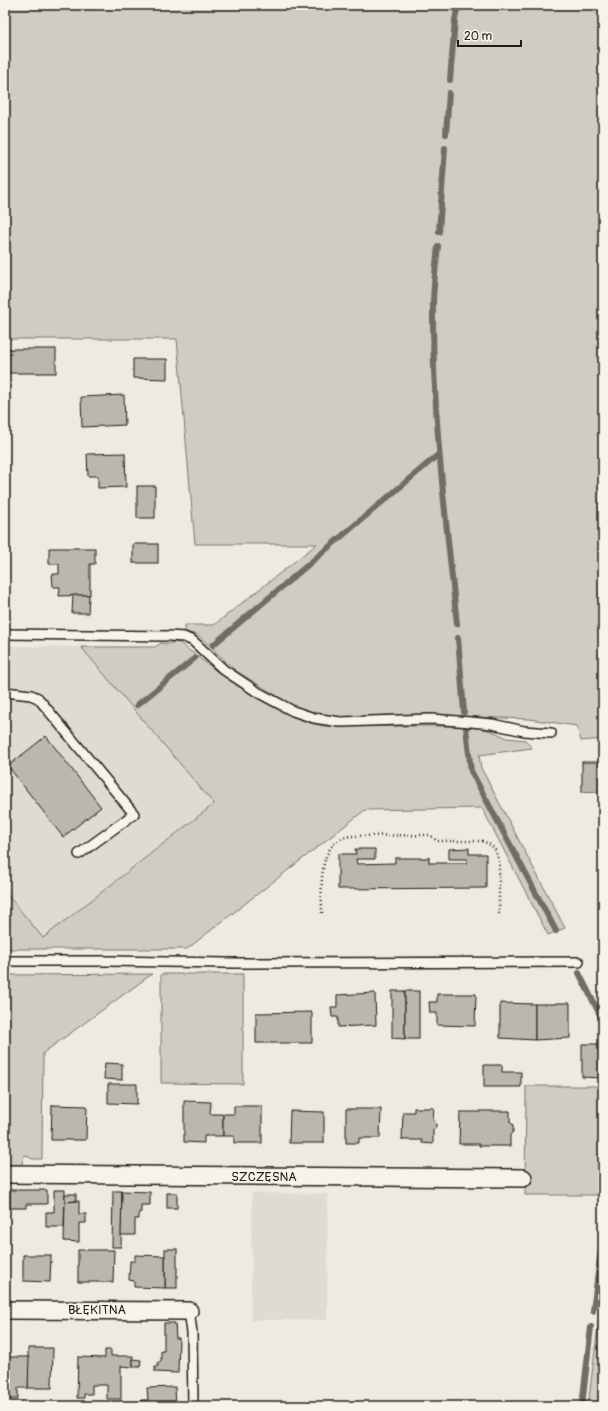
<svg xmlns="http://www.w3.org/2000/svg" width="608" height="1411" viewBox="0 0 608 1411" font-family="Pangolin,sans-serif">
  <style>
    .built { fill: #dedbd1 }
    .green { fill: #cfccc3; stroke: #767470 }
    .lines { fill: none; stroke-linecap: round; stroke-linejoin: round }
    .stream { stroke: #6f6d69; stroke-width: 6 }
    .building { fill: #bab7af; stroke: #1c1c1c }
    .service-casing { stroke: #1c1c1c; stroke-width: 12 }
    .minor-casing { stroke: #1c1c1c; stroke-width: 20 }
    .path { stroke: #1c1c1c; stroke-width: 2.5; stroke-dasharray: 1 3; stroke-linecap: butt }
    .service { stroke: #f7f3e8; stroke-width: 9 }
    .minor { stroke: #f7f3e8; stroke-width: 17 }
    .labels { text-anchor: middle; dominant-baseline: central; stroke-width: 3; stroke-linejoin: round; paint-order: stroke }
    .street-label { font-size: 13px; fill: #1c1c1c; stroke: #f7f3e8 }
  </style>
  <rect width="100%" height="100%" fill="#eeeae0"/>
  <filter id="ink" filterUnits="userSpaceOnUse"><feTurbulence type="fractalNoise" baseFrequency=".025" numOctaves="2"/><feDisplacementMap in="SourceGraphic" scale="8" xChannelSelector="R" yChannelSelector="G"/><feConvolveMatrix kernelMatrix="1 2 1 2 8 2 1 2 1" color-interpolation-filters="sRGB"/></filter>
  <g filter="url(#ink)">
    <g class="built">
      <polygon points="5,646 81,647 214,804 43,938 5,892"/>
      <polygon points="252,1193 328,1194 327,1320 251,1320"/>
    </g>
    <g class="green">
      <polygon points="5,5 603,5 603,739 581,741 577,726 529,719 447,716 340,718 317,715 292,705 236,671 198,635 185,632 185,625 214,625 317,544 195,544 177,339 5,339"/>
      <path d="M174,642l6,1c41,32 92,72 143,83h153l21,7 10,5 18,2 7,8 -53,7 2,13 84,160 -17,7 -66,-127 -117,2 -178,139h-182v-57l38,46 171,-134 -133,-157h74l6,-4 7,1z"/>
      <polygon points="152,974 43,1053 42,1159 32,1159 26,1155 24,1156 22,1164 20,1166 5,1167 5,975"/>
      <polygon points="161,974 243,974 243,1084 161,1083"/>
      <polygon points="526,1086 603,1086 603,1148 597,1195 525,1195"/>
      <polygon points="603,1285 603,1406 588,1406"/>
    </g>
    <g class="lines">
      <g class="stream">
        <polyline points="450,80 455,20 458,5"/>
        <polyline points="446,134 449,93"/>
        <polyline points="439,232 445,148"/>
        <path d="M438,246c-2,20 -5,40 -5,60 -1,107 13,213 24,318"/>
        <polyline points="458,638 464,712"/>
        <polyline points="213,645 439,454"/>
        <polyline points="137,705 195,658"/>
        <polyline points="466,728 471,771 556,931"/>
        <polyline points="579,973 603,1021"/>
        <polyline points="593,1311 603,1234"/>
        <polyline points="582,1406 591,1327"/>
      </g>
    </g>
    <g class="building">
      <rect x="5" y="349" width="51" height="24"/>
      <polygon points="133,359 167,359 167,379 133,378"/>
      <polygon points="124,395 125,425 82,427 81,397"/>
      <polygon points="125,453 126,487 98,488 98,476 88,476 87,454"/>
      <rect x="137" y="486" width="18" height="32"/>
      <rect x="133" y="544" width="25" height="19"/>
      <polygon points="49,548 95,548 95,564 90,564 90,595 59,596 60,587 53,587 52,574 59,574 59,564 49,564"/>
      <polygon points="73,595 89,595 88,613 72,613"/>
      <polygon points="46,736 101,807 63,837 8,766"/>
      <rect x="582" y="762" width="21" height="30"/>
      <polygon points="469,848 469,854 486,854 486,888 338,889 338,854 356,854 355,849 375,849 375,859 356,859 357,864 395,863 395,858 428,858 429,857 429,863 467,863 467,859 449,859 449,849"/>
      <polygon points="392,991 405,991 405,1039 392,1038"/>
      <rect x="405" y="991" width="14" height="48"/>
      <polygon points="375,993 376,1025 338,1027 338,1017 332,1017 331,1007 337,1007 337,995"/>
      <polygon points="437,994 476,994 475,1026 437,1025 437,1013 430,1013 429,1002 437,1002"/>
      <polygon points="500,1003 535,1004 535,1040 500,1038"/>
      <polygon points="556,1003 570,1003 570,1038 535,1040 535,1004 556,1004"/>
      <polygon points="312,1012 312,1043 256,1043 256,1013"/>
      <polygon points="582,1044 600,1044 600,1078 582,1077"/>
      <polygon points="105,1063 122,1064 122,1080 104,1079"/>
      <polygon points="484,1065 502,1065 502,1072 521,1072 521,1087 484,1087"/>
      <polygon points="108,1084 137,1084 137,1104 108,1103"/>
      <polygon points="184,1101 211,1102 210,1114 223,1114 223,1136 204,1136 204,1143 184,1142"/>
      <polygon points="52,1105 87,1106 86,1140 51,1140"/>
      <polygon points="234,1106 262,1106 262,1143 234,1143 234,1136 223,1136 223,1114 234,1114"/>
      <polygon points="414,1108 434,1108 433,1120 436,1123 436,1128 433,1130 433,1144 422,1143 422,1140 402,1140 403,1112 414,1112"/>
      <polygon points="346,1109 381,1109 380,1138 359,1138 359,1143 346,1143"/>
      <polygon points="290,1111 324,1112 324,1143 289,1143"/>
      <polygon points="479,1111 510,1111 510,1122 513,1125 513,1132 510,1135 510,1146 479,1146 479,1144 459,1144 460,1112 480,1112"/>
      <polygon points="10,1190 47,1190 47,1204 26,1204 26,1208 10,1208"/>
      <polygon points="54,1190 65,1190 64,1227 46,1227 46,1212 54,1212"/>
      <polygon points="113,1191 122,1191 121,1247 112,1247"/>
      <polygon points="122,1191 150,1192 150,1205 141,1205 141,1212 139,1212 139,1219 135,1219 135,1235 121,1235"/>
      <rect x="167" y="1193" width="10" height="15"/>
      <polygon points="65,1194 76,1194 76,1201 65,1202"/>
      <polygon points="79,1201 79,1214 86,1214 86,1223 79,1223 79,1242 64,1241 65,1202"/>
      <rect x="165" y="1249" width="12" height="39"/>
      <polygon points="78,1250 114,1250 113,1282 78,1282"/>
      <polygon points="23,1255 51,1255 50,1282 23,1281"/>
      <polygon points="135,1255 165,1256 165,1288 134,1287 134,1281 129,1280 130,1261 135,1261"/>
      <polygon points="164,1323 175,1323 176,1338 179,1338 178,1373 155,1372 155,1366 158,1366 158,1362 161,1362 161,1351 164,1351"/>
      <polygon points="28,1348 53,1348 52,1388 28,1388"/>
      <polygon points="105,1350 111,1350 111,1356 133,1356 133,1367 121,1366 121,1399 107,1399 107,1385 92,1385 92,1394 84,1394 84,1398 77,1398 78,1357 105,1358"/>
      <rect x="5" y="1357" width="2" height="45"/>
      <polygon points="7,1357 29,1357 28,1388 18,1388 18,1399 7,1399"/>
      <polygon points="133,1359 141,1360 140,1367 133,1367"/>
      <polygon points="175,1387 176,1406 141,1406 141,1400 148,1400 147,1388"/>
    </g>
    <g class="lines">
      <defs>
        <g id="service">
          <polyline points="5,634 169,636 184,637 193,641 224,670 259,693 293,711 314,718 340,722 431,719 471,722 492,724 524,731 551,733"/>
          <polyline points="5,692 31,695 38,698 134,814 79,854"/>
          <polyline points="5,961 109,961 225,963 579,962"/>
          <polyline points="189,1311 192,1332 193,1406"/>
        </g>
        <g id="minor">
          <polyline points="5,1174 523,1178"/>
          <polyline points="5,1310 189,1311"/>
        </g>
      </defs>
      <use href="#service" class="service-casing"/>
      <use href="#minor" class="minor-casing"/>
      <path class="path" d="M322,913c0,-25 -6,-71 28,-77l80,-1 7,6h46l9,5 3,4 4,11v53"/>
      <use href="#service" class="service"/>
      <use href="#minor" class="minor"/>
    </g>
  </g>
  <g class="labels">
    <g class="street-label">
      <text x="264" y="1177">SZCZĘSNA</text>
      <text x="97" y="1310">BŁĘKITNA</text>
    </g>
  </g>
  <rect width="608" height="1411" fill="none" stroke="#f7f3e8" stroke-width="20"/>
  <rect x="10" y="10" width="588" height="1391" fill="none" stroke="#1c1c1c" stroke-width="1.5" filter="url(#ink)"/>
  <path d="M458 40v6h63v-6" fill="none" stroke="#1c1c1c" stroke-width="2"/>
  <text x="464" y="40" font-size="12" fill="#1c1c1c" stroke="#f7f3e8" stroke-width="3" paint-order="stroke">20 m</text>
</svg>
